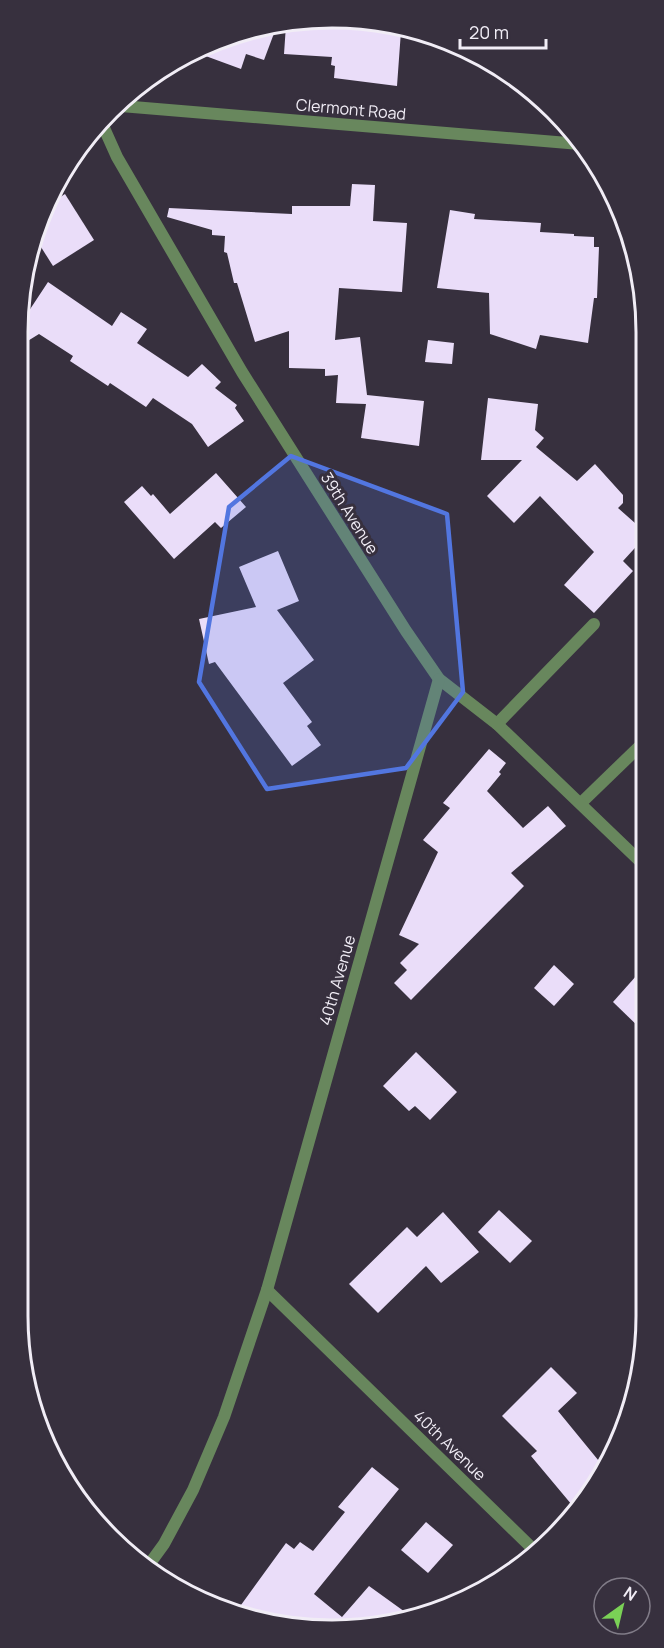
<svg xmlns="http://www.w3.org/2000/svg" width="664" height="1648" viewBox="0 0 664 1648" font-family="Manrope,sans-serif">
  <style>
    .building { fill: #eaddf9 }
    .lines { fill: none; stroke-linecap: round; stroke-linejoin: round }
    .service { stroke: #68875d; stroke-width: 12 }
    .minor { stroke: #68875d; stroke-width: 12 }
    .tertiary { stroke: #68875d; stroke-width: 12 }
    .marked { fill: #5276e0; fill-opacity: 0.2; stroke: #5276e0; stroke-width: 4.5; stroke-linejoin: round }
    .labels { text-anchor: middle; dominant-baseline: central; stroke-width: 6; stroke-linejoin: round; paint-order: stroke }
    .street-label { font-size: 16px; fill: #f1edf6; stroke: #37303e }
    .rim { fill: none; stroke: #f1edf6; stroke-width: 3 }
  </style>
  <rect width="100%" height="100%" fill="#37303e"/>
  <g class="building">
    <polygon points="311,19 371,26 370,29 401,31 397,86 334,78 335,66 331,65 332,57 284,54 286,25"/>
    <polygon points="276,28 264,60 246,54 241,69 192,51"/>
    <polygon points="352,184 375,185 373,221 407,223 402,292 339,288 335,340 360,337 367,395 424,401 419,446 361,438 366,404 336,403 338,375 325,376 325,369 289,368 289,331 255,342 237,283 234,283 227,253 224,252 225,236 212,235 212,230 167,217 169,208 292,214 292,206 350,206"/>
    <polygon points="65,194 94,240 53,266 34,236 51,203"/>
    <polygon points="450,210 475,214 474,219 541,223 540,232 574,234 574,236 594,237 594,247 599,247 597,298 594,298 588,343 540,335 536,349 490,334 489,293 437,288"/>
    <polygon points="48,282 112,326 121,312 147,329 137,343 188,377 202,364 221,382 215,388 237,405 235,408 244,421 208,447 192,424 153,398 146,407 110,383 108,386 70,361 73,356 39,334 18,347 19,326"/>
    <polygon points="428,340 454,343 452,364 425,362"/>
    <polygon points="488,398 538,404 535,430 544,438 536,447 577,481 595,464 623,495 623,503 618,508 644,531 644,538 623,561 633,571 594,613 564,585 594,552 540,496 514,523 487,496 522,460 481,460"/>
    <polygon points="216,473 246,507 221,528 215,522 174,559 124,502 142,486 151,496 153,494 170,514"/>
    <polygon points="278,551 299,601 277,610 314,660 283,683 312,722 307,726 321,745 292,766 215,662 209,664 199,619 256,607 239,567"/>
    <polygon points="489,749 506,763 499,772 501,774 487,791 523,828 548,806 566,826 511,873 524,886 411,1000 394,983 407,970 400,963 419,944 399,935 438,852 423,840 450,808 443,803"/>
    <polygon points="554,965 574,984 554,1006 534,988"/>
    <polygon points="645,966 645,1033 613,1002"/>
    <polygon points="416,1052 457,1092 430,1120 415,1106 409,1111 383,1086"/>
    <polygon points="499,1210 532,1241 510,1263 478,1232"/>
    <polygon points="443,1212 479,1252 441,1283 426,1266 378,1313 349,1284 407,1227 417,1237"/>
    <polygon points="551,1367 577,1393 558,1411 603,1466 581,1507 577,1511 531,1456 537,1451 502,1416"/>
    <polygon points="372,1467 399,1489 314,1594 342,1617 369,1586 412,1617 394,1624 291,1627 256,1615 241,1605 286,1543 294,1549 300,1542 313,1551 345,1512 338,1507"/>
    <polygon points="426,1522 453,1545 428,1573 401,1550"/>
  </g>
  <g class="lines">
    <g class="service">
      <polyline points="497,724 594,624"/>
      <polyline points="581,803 644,742"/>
    </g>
    <g class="minor">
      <polyline points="104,119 104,128 117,157 242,372 406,631 439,679 497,724 645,866"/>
      <polyline points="267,1290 533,1549"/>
      <polyline points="148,1566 164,1544 193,1490 224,1417 267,1290 439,679"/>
    </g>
    <polyline class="tertiary" points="121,106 580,144"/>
  </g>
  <path class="marked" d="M291,456l156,58 16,178 -57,76 -139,21 -68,-107 30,-175z"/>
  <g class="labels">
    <g class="street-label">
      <text transform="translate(351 109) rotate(5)">Clermont Road</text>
      <text transform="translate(350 513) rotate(58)">39th Avenue</text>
      <text transform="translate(337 980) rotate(-74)">40th Avenue</text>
      <text transform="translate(450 1445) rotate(44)">40th Avenue</text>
    </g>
  </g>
  <path d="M0 0H664V1648H0ZM332 28H332A304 304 0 0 1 636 332V1316A304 304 0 0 1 332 1620H332A304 304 0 0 1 28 1316V332A304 304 0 0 1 332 28Z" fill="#37303e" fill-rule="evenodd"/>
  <path class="rim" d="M332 28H332A304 304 0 0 1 636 332V1316A304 304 0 0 1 332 1620H332A304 304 0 0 1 28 1316V332A304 304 0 0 1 332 28Z"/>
  <g transform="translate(622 1606) rotate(34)"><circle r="28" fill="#37303e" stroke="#817c88" stroke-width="1.5"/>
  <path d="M0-4.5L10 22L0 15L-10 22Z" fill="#7ad156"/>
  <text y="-9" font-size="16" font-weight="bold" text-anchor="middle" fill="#f1edf6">N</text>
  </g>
  <path d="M460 39v9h86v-9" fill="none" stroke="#f1edf6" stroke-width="3"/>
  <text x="469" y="39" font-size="18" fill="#f1edf6" stroke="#37303e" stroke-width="4.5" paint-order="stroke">20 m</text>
</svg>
